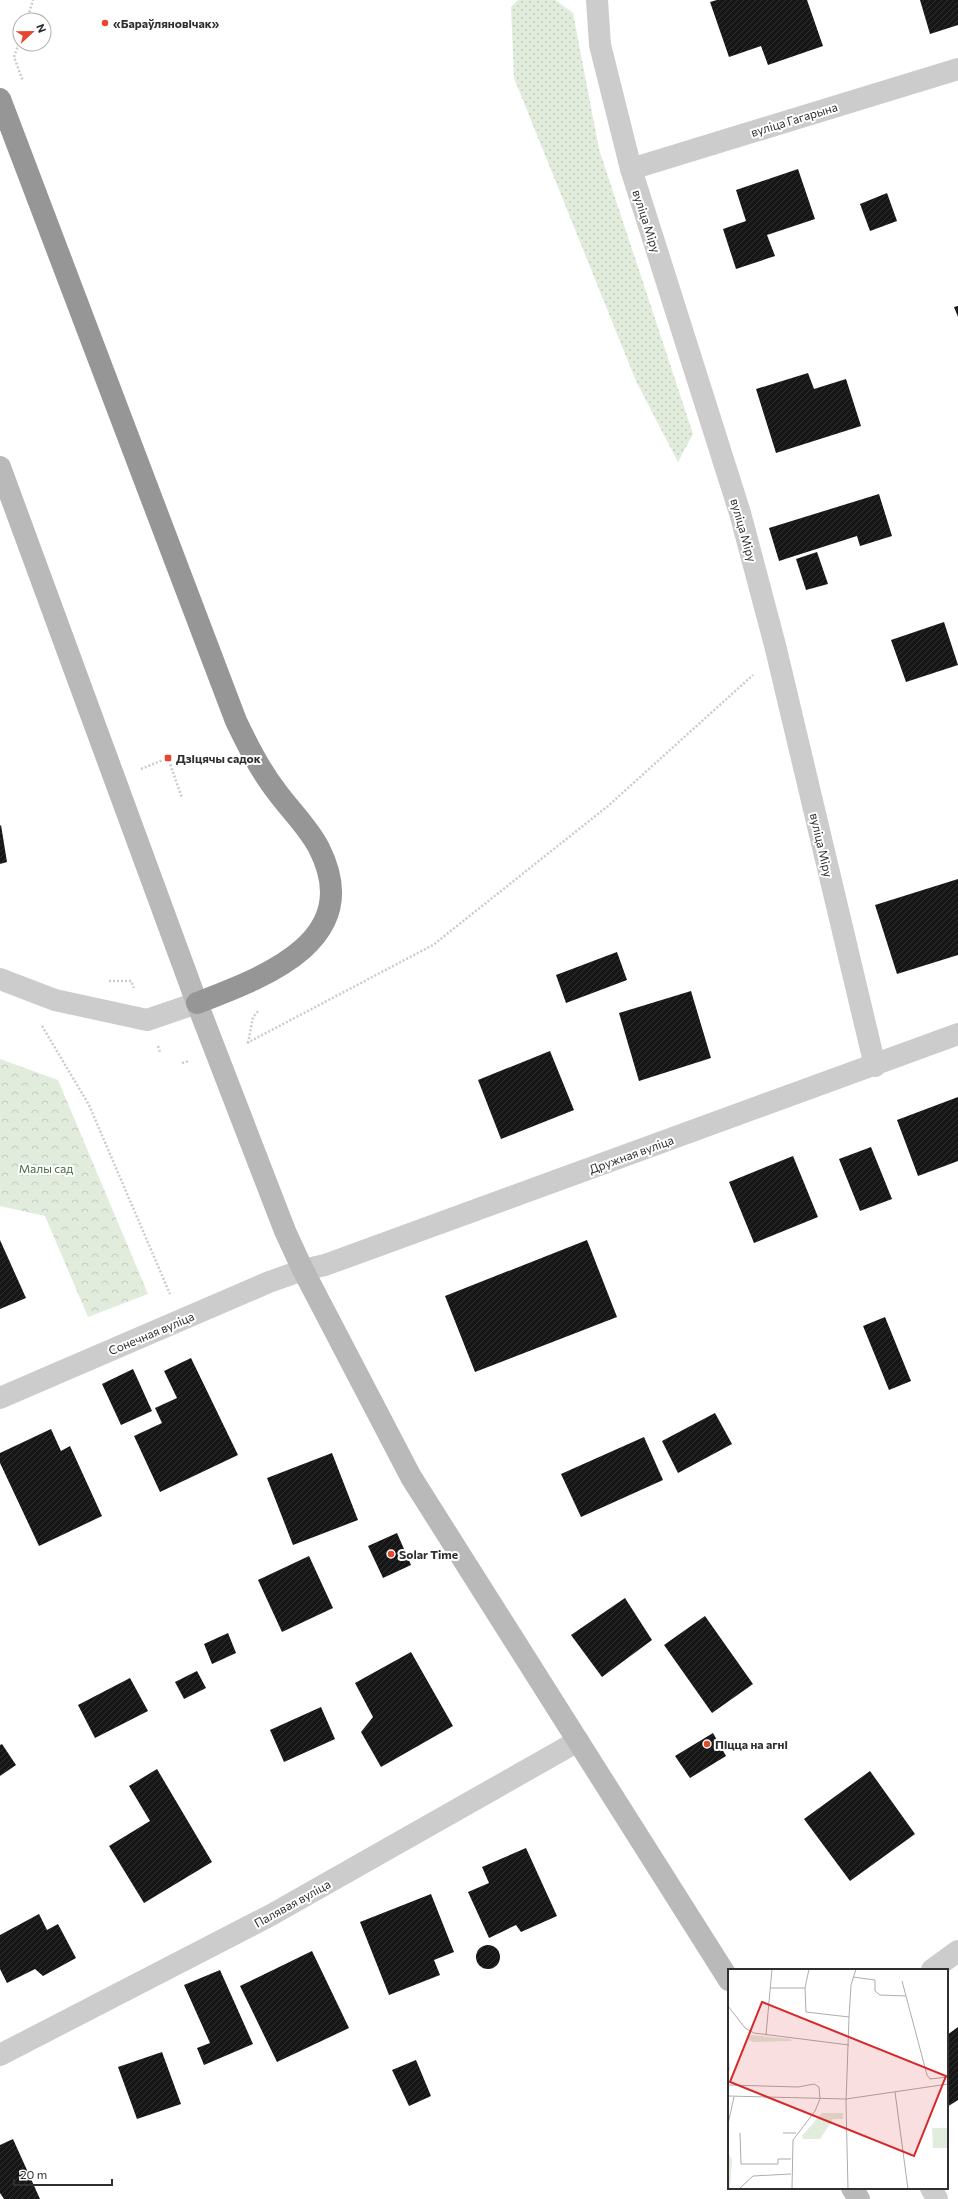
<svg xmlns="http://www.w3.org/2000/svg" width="958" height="2199" viewBox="0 0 958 2199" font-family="Commissioner,sans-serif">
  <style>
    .grass { fill: url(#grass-dots) }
    .forest { fill: url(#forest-crowns) }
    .building { fill: url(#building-hatch) }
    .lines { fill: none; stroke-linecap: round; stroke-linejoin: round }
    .path { stroke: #ccc; stroke-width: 2.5; stroke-dasharray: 2 2; stroke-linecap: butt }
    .street { stroke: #ccc; stroke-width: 22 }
    .secondary { stroke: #b9b9b9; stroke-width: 22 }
    .highway { stroke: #969696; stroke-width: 22 }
    .poi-dot { fill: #e74731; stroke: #fff; stroke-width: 1.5 }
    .labels { text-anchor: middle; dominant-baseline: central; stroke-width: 4; stroke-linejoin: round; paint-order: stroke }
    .poi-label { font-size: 12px; font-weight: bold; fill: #2f2f2f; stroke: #fff; text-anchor: start }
    .street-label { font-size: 12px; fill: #2f2f2f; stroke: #fff }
    .park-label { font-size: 12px; fill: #496c3c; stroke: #fff }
    .inset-road { fill: none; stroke: #acacac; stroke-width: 1 }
    .view { fill: #d62828; fill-opacity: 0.15; stroke: #d62828; stroke-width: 2 }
    .inset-edge { fill: none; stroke: #2f2f2f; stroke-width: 2 }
  </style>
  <defs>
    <pattern id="grass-dots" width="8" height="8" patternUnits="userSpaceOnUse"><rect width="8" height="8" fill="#e2ecdd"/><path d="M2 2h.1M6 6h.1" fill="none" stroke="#c2cbbe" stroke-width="1.8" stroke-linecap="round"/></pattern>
    <pattern id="forest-crowns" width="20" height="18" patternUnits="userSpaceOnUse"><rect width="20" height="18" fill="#e2ecdd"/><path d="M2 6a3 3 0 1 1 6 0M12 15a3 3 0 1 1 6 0" fill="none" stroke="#c2cbbe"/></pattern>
    <pattern id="building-hatch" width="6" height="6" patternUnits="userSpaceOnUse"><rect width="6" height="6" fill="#161616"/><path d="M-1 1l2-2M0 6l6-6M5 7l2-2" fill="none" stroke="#303030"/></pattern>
  </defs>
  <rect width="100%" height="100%" fill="#fff"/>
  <polygon class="grass" points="518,0 555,0 573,13 599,149 693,434 678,462 636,381 514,78 511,7"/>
  <polygon class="forest" points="0,1059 58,1080 148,1294 88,1317 45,1216 0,1206"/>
  <g class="building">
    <polygon points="717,0 807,0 823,46 768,65 761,46 729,57 710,2"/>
    <polygon points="920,0 958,0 958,25 930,34"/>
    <polygon points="798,169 815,219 767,235 775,256 736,269 723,229 746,221 736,190"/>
    <polygon points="887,193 897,221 870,231 860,204"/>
    <polygon points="958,306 958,317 954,307"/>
    <polygon points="808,373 814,389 846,379 861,426 776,453 756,389"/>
    <polygon points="879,494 892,536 860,546 857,536 779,561 769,528"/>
    <polygon points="817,552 828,584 806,590 796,559"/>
    <polygon points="944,622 958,665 906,682 891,640"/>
    <polygon points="1,825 7,862 0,864 0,826"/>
    <polygon points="958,879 958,955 897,974 875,905"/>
    <polygon points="617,952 627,980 566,1003 556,975"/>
    <polygon points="691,991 711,1058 639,1081 619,1013"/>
    <polygon points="550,1051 574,1110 501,1139 478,1080"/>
    <polygon points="958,1097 958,1161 918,1176 897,1120"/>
    <polygon points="871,1147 892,1199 860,1211 839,1159"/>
    <polygon points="793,1156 818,1217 754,1243 729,1182"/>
    <polygon points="0,1240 26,1298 0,1309"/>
    <polygon points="587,1240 617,1317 475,1372 445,1296"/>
    <polygon points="885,1317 911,1381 889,1390 863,1326"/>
    <polygon points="191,1358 238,1455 160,1492 134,1436 162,1423 155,1408 177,1398 164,1371"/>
    <polygon points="133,1369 152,1411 121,1425 102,1384"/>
    <polygon points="715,1413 732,1444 678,1473 662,1441"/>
    <polygon points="51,1429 61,1451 70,1446 102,1516 39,1546 0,1463 0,1453"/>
    <polygon points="644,1437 663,1480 581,1517 561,1474"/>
    <polygon points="332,1453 358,1520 293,1545 267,1478"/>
    <polygon points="397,1533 411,1565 383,1578 368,1546"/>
    <polygon points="309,1556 333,1608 282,1632 258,1580"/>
    <polygon points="625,1598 652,1640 602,1677 571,1635"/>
    <polygon points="705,1616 753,1684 712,1713 664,1645"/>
    <polygon points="228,1633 236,1653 212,1664 204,1644"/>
    <polygon points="411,1652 453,1726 381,1767 361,1732 373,1717 355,1683"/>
    <polygon points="197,1671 206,1688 184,1699 175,1682"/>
    <polygon points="130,1678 148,1711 95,1738 78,1705"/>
    <polygon points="321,1707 335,1739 284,1762 270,1730"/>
    <polygon points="713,1733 726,1756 690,1778 675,1756"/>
    <polygon points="2,1744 16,1765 0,1776 0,1745"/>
    <polygon points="157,1769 212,1862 144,1903 109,1846 150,1821 129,1786"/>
    <polygon points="870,1771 915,1834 850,1881 804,1819"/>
    <polygon points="526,1848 557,1916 521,1932 516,1925 489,1938 468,1892 489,1883 482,1867"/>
    <polygon points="431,1894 454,1952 434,1960 440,1975 389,1995 360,1922"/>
    <polygon points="39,1914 47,1930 58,1924 76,1958 43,1976 35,1969 7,1983 0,1969 0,1935"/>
    <circle cx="488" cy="1957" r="12"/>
    <polygon points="312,1951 349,2028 277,2062 240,1986"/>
    <polygon points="220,1970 253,2044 204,2065 197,2048 210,2043 184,1985"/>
    <polygon points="958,2027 958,2100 947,2107 947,2035"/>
    <polygon points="162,2052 181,2104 137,2119 118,2067"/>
    <polygon points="416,2060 431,2096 409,2106 392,2070"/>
    <polygon points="13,2139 40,2199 4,2199 0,2193 0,2145"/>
  </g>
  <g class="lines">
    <g class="path">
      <polyline points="27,20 33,0"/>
      <polyline points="20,40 14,57 23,81"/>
      <polyline points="141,769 168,758 182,798"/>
      <polyline points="109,981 131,981 134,988"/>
      <polyline points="42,1026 89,1105 170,1294"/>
      <polyline points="247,1043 433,945 608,806 753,675"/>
      <polyline points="248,1043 253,1017 259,1010"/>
      <polyline points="158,1046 160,1052"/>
      <polyline points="182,1063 189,1061"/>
    </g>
    <g class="street">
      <polyline points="597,0 600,45 631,169 740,513 775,645 875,1066"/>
      <polyline points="631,169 958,69"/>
      <polyline points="0,979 55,1000 147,1020 197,1003"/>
      <polyline points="0,1398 269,1282 303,1270 325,1265 958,1034"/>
      <polyline points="932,1970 958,1951"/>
      <polyline points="0,2055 271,1915 578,1741"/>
      <polyline points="931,2188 937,2199"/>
    </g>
    <g class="secondary">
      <polyline points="0,467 197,1003 285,1231 303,1270 411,1477 729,1980"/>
      <polyline points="852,2188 859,2199"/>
    </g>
    <path class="highway" d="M0,99l236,622c12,25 24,49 41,71 14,19 31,35 42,56 47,93 -55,129 -122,155"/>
  </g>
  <g class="poi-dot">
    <circle cx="105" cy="23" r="4"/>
    <rect x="164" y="754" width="8" height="8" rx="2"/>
    <circle cx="391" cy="1554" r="4"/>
    <circle cx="707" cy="1744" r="4"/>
  </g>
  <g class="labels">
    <g class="poi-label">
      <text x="113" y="23">«Бараўляновічак»</text>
      <text x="176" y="758">Дзіцячы садок</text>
      <text x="399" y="1554">Solar Time</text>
      <text x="715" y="1744">Піцца на агні</text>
    </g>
    <g class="street-label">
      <text transform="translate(794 119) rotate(-17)">вуліца Гагарына</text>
      <text transform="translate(647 221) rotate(72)">вуліца Міру</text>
      <text transform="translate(744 530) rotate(74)">вуліца Міру</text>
      <text transform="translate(822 845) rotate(77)">вуліца Міру</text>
      <text transform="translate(631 1154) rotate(-20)">Дружная вуліца</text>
      <text transform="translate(151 1333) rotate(-23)">Сонечная вуліца</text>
      <text transform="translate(292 1903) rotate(-29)">Палявая вуліца</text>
    </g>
    <g class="park-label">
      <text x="46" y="1168">Малы сад</text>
    </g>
  </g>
  <g transform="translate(728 1969)">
    <rect width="220" height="220" fill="#fff"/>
    <path d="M23,66l39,4 2,2 -38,1 -6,-2 -1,-3zM204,159h16v20h-15z" fill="#e2ecdd"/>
    <path d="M94,144h21v6h-10l-13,20h-17l-1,-3zM0,183l4,8 -2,29h-2z" fill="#e2ecdd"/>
    <path class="inset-road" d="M81,0l-4,19 1,24 43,5M125,8l22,3v11l5,4 26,1M174,12l25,94 3,4 18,-2M42,19h35M0,37l17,22 9,5 95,12M38,66l6,-66M0,77l1,25M0,116l70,2 16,-3 5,3 1,12M167,123l13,97M0,127l118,3 102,-15M0,155l6,-27M12,164l1,31h37v-5h13M55,164h13M11,220l14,-13 38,-2M64,220l1,-49 22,-29 5,-12M120,220l-2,-86 3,-86 2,-32 5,-16"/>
    <path class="view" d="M34,33l184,74 -32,80 -184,-74z"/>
    <rect width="220" height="220" class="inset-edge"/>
  </g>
  <g transform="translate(32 32) rotate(68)"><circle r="19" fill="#ffffff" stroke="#acacac"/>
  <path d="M0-3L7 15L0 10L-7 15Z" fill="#e74731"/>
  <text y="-6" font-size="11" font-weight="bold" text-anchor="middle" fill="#2f2f2f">N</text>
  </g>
  <path d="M14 2179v6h98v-6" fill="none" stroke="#2f2f2f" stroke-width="2"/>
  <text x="20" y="2179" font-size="12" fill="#2f2f2f" stroke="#ffffff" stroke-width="3" paint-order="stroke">20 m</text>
</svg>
